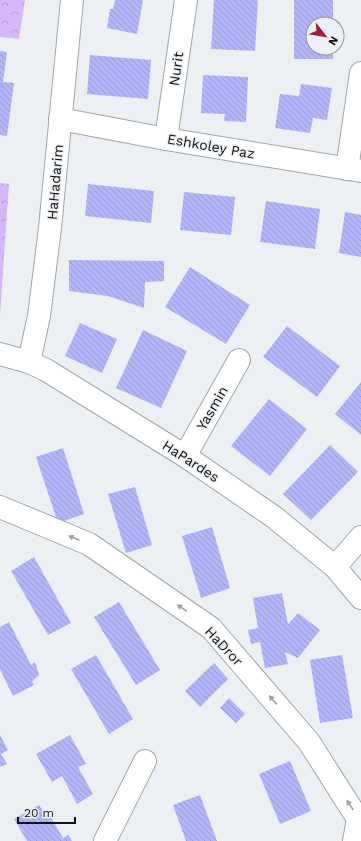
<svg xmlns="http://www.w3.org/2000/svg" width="361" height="841" viewBox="0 0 361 841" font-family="'Work Sans',sans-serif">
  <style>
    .park { fill: url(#park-crowns) }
    .building { fill: url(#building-back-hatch) }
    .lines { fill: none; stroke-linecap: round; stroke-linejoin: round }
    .minor-casing { stroke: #a3a6a9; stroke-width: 24 }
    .minor { stroke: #fff; stroke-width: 22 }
    .oneway { fill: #9fa0a0 }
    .labels { text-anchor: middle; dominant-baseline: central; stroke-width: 3; stroke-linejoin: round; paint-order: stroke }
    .street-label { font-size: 14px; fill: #101112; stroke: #edf0f3 }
  </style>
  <defs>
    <pattern id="park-crowns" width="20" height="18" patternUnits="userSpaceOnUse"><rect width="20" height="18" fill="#d6b7fa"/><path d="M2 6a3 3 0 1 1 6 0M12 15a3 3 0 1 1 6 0" fill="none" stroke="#b79cd5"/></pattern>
    <pattern id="building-back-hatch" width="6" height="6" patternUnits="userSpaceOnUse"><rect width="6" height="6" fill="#b2b6f9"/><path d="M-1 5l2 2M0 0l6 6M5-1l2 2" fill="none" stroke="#989bd4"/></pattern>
  </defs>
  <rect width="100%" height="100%" fill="#edf0f3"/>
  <g class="park">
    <polygon points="0,0 25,0 19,39 0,37"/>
    <polygon points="0,183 9,184 0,316"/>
  </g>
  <g class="building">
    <polygon points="115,0 143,0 137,34 107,28 110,9 113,9"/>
    <polygon points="214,0 258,0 255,51 211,49"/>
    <polygon points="294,0 333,0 333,24 313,24 313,48 333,48 333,59 294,59"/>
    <polygon points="0,51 7,52 3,82 14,83 7,136 0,135"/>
    <polygon points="90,55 151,60 148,99 87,94"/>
    <polygon points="203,75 248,77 246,122 224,121 225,114 201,113"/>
    <polygon points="301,84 332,88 327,120 313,118 310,133 275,128 280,94 299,96"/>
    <polygon points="88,184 154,191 151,223 85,216"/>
    <polygon points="184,192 235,197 231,235 180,230"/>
    <polygon points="266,201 320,209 315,249 260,242"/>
    <polygon points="345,212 361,215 361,257 339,253"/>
    <polygon points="69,260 164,261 164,281 145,282 144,308 108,296 69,291"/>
    <polygon points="190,267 250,305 226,344 165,307"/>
    <polygon points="80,323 117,339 102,373 65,356"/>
    <polygon points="287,326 340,366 317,397 263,357"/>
    <polygon points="143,330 187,351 161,408 116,388"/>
    <polygon points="361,382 361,435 335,414"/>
    <polygon points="269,399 307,429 270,476 231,446"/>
    <polygon points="330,445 358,472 311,520 283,494"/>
    <polygon points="63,448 84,514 58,523 36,457"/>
    <polygon points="135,487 152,545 126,553 108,494"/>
    <polygon points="212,527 230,588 201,598 182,536"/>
    <polygon points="34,557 71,623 48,635 11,571"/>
    <polygon points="282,593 288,624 298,613 320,630 298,658 285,652 288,664 265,668 260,642 251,644 248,630 258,628 253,598"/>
    <polygon points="119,602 160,670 136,685 94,617"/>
    <polygon points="9,622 31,665 35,662 39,675 32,681 34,685 13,696 0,669 0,627"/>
    <polygon points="96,655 133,719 109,734 71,669"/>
    <polygon points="342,655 353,718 320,723 310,660"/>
    <polygon points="214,663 228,679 200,707 185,691"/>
    <polygon points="229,698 245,714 236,723 220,708"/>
    <polygon points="0,735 8,750 1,754 7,764 0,767"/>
    <polygon points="70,735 86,764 78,767 93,794 77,804 62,776 52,782 36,754"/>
    <polygon points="290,761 311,811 280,824 259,774"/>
    <polygon points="200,795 217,841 186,841 173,805"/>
    <polygon points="39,805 46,816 49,814 63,838 68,835 72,841 27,841 14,819"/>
  </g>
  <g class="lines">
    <defs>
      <g id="minor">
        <polyline points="60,119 166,139 361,171"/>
        <polyline points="166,139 186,0"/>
        <polyline points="347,169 361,73"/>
        <polyline points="0,354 29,362 46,370 185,456 274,517 335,567 361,598"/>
        <polyline points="29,362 39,316 50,228 72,0"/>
        <polyline points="185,456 239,360"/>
        <polyline points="0,507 89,544 211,628 309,742 358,819 354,841"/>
        <polyline points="335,567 361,537"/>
        <polyline points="105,841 145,761"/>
      </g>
    </defs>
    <use href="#minor" class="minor-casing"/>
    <use href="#minor" class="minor"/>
  </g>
  <defs><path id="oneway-solid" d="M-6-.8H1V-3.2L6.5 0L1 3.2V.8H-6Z"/></defs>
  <g class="oneway">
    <use href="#oneway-solid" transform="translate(74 538) rotate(-157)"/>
    <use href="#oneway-solid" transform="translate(182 608) rotate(-145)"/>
    <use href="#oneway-solid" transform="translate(273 700) rotate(-131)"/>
    <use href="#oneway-solid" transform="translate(350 805) rotate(-123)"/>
  </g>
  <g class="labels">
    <g class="street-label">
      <text transform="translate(176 69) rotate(-82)">Nurit</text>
      <text transform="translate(211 146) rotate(10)">Eshkoley Paz</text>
      <text transform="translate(55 182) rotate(-85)">HaHadarim</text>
      <text transform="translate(212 408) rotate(-60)">Yasmin</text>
      <text transform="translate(191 461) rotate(33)">HaPardes</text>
      <text transform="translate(224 646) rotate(47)">HaDror</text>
    </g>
  </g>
  <g transform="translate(325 36) rotate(121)"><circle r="19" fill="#edf0f3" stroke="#959799"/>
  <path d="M0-3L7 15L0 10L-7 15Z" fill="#ac1739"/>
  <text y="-6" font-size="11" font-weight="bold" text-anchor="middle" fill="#101112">N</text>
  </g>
  <path d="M18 817v6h57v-6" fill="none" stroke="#101112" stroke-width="2"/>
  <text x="24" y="817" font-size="12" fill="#101112" stroke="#edf0f3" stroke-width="3" paint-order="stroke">20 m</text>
</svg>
